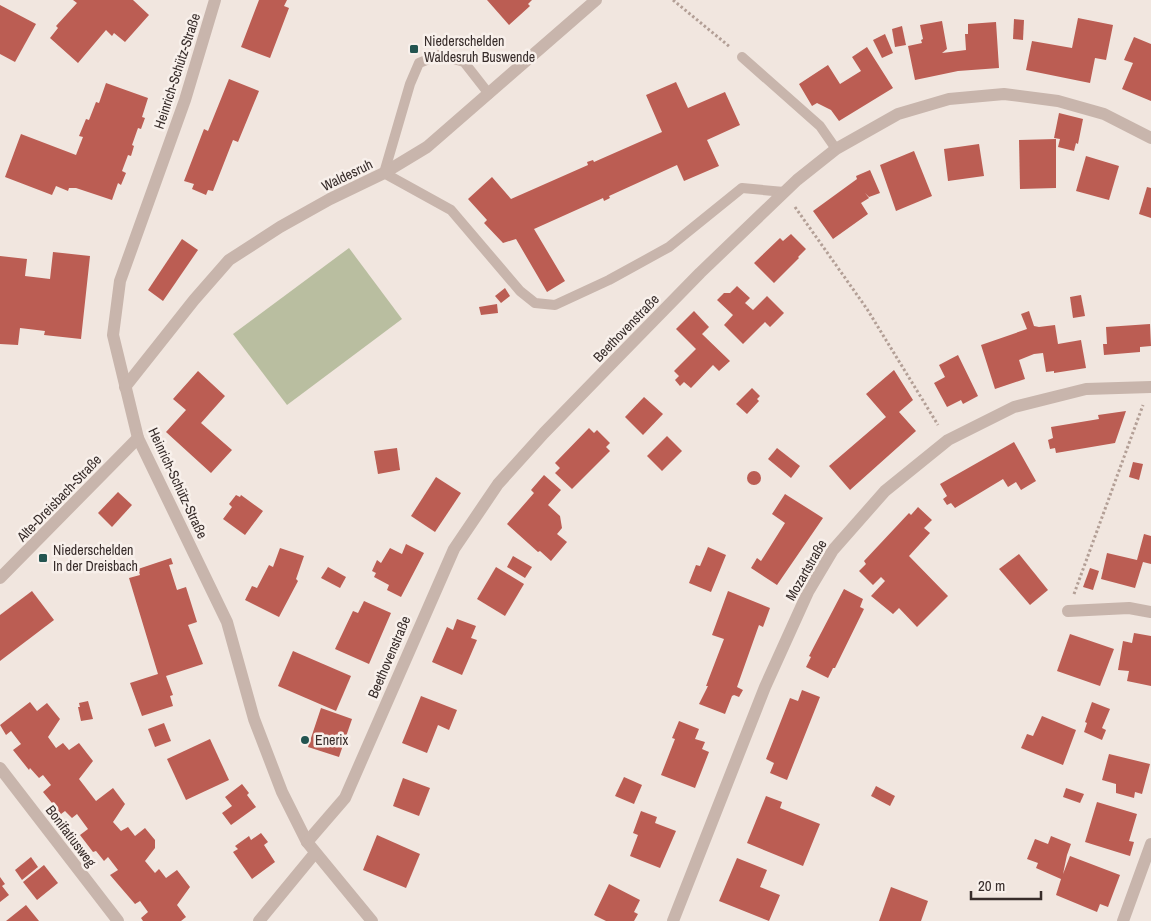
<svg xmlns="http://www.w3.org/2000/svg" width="1151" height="921" viewBox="0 0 1151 921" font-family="'Archivo Narrow',sans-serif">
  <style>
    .green { fill: #b9bea0 }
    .building { fill: #bb5d53 }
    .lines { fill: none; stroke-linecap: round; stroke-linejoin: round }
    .path { stroke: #b39f96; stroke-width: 3; stroke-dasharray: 2.5 2.5; stroke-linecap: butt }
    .lane { stroke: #c8b5ac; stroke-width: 10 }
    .street { stroke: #c8b5ac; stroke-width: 12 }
    .poi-dot { fill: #235450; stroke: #f8f0eb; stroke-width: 2 }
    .labels { text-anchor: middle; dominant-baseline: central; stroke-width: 5; stroke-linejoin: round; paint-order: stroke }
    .poi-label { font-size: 14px; fill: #372c2a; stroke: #f8f0eb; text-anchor: start }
    .street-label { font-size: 14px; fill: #372c2a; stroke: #f8f0eb }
  </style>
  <rect width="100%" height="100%" fill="#f1e6df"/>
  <polygon class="green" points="349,248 402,319 287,405 233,334"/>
  <g class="building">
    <polygon points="73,0 133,0 149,15 125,42 114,33 112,36 106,30 78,63 50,38 58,28 56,26 77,3"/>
    <polygon points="259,0 287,0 284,6 289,8 270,58 241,47"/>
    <polygon points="487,0 532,0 528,4 530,6 509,25"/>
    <polygon points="0,5 36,24 15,62 0,54"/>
    <polygon points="1078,18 1113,25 1106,60 1095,58 1090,83 1026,70 1032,41 1072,48"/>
    <polygon points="1014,19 1024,20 1023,40 1013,39"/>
    <polygon points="942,21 947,49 942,53 966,50 965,34 968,34 968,24 996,22 999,68 958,71 915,80 908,46 922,43 921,40 923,39 920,25"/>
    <polygon points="902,26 906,45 895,47 892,29"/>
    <polygon points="885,34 893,53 882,58 873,40"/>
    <polygon points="1134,37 1151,44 1151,101 1122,89 1133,63 1124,60"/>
    <polygon points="867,47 893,88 839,121 831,110 817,103 812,106 799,84 828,65 840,84 861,71 852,57"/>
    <polygon points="229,79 259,91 238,142 233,140 213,191 208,190 206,195 192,189 194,184 184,181 204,129 208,131"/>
    <polygon points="676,82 688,108 725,92 740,125 707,140 719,166 684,181 677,165 609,196 610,198 604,201 603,198 534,229 565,281 547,292 516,239 503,243 484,223 487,220 468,199 492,177 511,199 588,165 587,162 593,160 594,162 662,132 646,95"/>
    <polygon points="106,83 148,98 142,117 145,118 141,129 138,128 132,145 134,146 131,156 128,155 122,171 126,173 121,185 118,183 112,200 76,188 69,188 68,191 56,186 52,195 5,177 21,134 76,155 83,137 79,136 86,119 89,120 96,102 99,103"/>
    <polygon points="1059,113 1083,119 1078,144 1076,143 1074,151 1058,147 1060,139 1054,138"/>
    <polygon points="1056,139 1056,188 1020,189 1019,140"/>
    <polygon points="979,144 984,176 948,181 944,149"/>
    <polygon points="914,151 932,196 896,211 880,165"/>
    <polygon points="1086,156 1119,166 1109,200 1076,191"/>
    <polygon points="870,170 880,193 869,197 865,193 869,198 861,203 868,214 833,239 813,211 857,179 856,176"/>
    <polygon points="1147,187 1151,188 1151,218 1139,214"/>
    <polygon points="791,234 806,249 798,257 799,258 774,283 754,263 780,238 783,241"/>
    <polygon points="182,239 198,250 163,301 148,290"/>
    <polygon points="53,252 90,256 81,339 44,335 45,331 20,328 18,345 0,344 0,256 27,259 25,276 50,279"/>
    <polygon points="737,286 750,298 745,303 753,310 767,296 784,313 770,327 765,322 743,344 724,325 733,315 717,300 724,293 730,293"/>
    <polygon points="505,288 510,296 501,303 495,296"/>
    <polygon points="1081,295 1085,316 1073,318 1070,297"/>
    <polygon points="497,304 498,313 481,315 479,307"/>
    <polygon points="694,311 709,327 702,334 730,361 719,371 713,365 691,388 684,382 680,386 675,380 679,376 674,371 696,349 676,329"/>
    <polygon points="1029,311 1034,326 1039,327 1055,325 1058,344 1081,340 1086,368 1054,373 1054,371 1046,372 1043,353 1034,354 1019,360 1025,379 995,389 981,345 1027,329 1021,314"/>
    <polygon points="1150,324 1151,346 1140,347 1140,352 1104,355 1103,344 1107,344 1106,327"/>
    <polygon points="958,355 978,396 963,404 961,400 947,407 934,383 945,377 939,365"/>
    <polygon points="894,370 913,400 899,412 916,431 850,490 829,466 886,417 866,394"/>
    <polygon points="198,371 225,396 201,423 232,450 211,473 166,432 186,410 173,399"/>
    <polygon points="752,388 760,396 757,399 759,401 747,414 736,404"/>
    <polygon points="644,397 663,414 643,435 625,417"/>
    <polygon points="1126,411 1115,443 1056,453 1055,448 1050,449 1048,440 1053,438 1051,427 1099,419 1098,415"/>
    <polygon points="589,428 594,433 597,430 610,443 606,447 610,451 572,489 555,473 560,468 555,463"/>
    <polygon points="667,436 682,451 662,471 647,456"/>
    <polygon points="1014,442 1036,481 1021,490 1016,482 1008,487 1003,479 955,508 951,503 947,505 943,499 947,496 940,484"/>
    <polygon points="397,448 400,470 378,474 374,451"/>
    <polygon points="777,448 800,466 791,478 768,459"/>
    <polygon points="1133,462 1143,464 1139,480 1129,477"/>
    <circle cx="754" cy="478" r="7"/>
    <polygon points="544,475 561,490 548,505 560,516 562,528 557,534 567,542 551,561 540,551 538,552 507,524 534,493 531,490"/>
    <polygon points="436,477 461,493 435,532 411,516"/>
    <polygon points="118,492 132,505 112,527 98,513"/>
    <polygon points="785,494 823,518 777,585 751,568 757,558 761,561 785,523 772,514"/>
    <polygon points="236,495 240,497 241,495 263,511 245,535 223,519 232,507 229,504"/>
    <polygon points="918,507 932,520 924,528 930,533 909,556 948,596 917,627 899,608 893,614 871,596 885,581 881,577 873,585 859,571 866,564 864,561 909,513 911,515"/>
    <polygon points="1144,534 1151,536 1151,564 1143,562 1135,588 1101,579 1107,553 1137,560"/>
    <polygon points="406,544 424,553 401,597 387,590 389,585 374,577 376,573 372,571 377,560 381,563 390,548 402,554"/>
    <polygon points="708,547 726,555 711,592 689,583 696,565 700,566"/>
    <polygon points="280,548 304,556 296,579 298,581 279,617 245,600 252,586 257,588 269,565 273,567"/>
    <polygon points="1019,554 1048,590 1030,605 999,569"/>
    <polygon points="513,556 532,567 525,578 507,567"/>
    <polygon points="171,558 173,564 169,565 177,590 186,587 197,622 188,625 203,664 166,676 173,695 170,696 173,706 142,716 130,683 158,674 129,578 140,575 138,569"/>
    <polygon points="328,567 346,577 340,588 321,578"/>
    <polygon points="496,567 524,584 505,616 477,599"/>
    <polygon points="1090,568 1099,571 1093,590 1083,587"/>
    <polygon points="844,589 863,599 860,607 864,609 835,668 833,668 828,678 806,667 811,657 809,656"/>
    <polygon points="32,591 54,620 0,661 0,615"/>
    <polygon points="728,591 770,608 763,627 759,625 737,687 743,690 739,697 734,695 732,696 725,714 699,704 708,686 706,686 724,639 712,635"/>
    <polygon points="364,601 391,613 369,664 335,649 353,611 358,613"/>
    <polygon points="457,619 476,626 471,638 477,640 462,675 432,662 447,627 453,630"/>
    <polygon points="1134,633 1151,636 1151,686 1127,681 1129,671 1118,670 1123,641 1132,643"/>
    <polygon points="1070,634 1114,649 1100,686 1057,671"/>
    <polygon points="293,651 351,676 336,711 278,686"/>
    <polygon points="802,690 820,697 787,780 770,773 774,763 766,759 790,698 798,701"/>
    <polygon points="421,696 457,710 449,730 438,725 427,753 402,743"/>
    <polygon points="88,701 93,719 81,721 78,707 80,707 79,703"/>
    <polygon points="30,702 37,711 47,703 60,719 48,737 56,748 63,743 69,750 79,743 93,761 79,779 96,801 113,788 125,804 113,822 121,831 128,827 135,836 145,828 155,840 155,848 145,861 155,873 159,869 166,878 177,870 190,887 177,905 186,917 181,921 143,921 141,918 148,912 140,901 135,904 110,875 118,870 108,857 104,861 96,851 93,852 80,835 88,829 77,814 72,818 65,811 61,814 43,792 51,785 43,775 39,778 30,768 29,770 13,750 21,744 11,731 6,735 0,725"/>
    <polygon points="1092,702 1110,709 1102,728 1106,730 1102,740 1084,732 1087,723 1085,722"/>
    <polygon points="321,708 352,719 339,757 308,747"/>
    <polygon points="1042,716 1076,730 1063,765 1021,748 1027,734 1033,736"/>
    <polygon points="679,721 699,729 695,739 705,742 702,749 709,752 695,788 661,775 675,739 672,738"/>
    <polygon points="164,723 171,741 155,747 148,729"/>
    <polygon points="210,739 229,780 186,800 167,759"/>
    <polygon points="1109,754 1150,764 1142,794 1135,792 1134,798 1116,793 1116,784 1102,780"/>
    <polygon points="624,777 642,785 634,804 615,796"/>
    <polygon points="403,778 430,788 419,816 393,806"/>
    <polygon points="242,784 249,793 247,795 256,807 231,825 222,813 232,806 225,797"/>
    <polygon points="876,786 895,796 890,806 871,796"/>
    <polygon points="1066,788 1084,794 1080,803 1063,797"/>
    <polygon points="766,796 782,802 780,808 820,824 803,866 747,843"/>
    <polygon points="1097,802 1137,814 1129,841 1134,842 1130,856 1085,842"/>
    <polygon points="641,811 657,817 655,823 676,831 660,868 630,856 638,835 633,833"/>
    <polygon points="261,833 268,842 264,845 275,862 252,879 233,852 238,849 235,846 249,836 251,840"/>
    <polygon points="377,835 420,854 406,888 363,870"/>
    <polygon points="1051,836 1071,844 1067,855 1063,874 1070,856 1120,875 1108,907 1100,904 1097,912 1056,895 1061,879 1036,868 1038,863 1027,859 1035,839 1048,844"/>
    <polygon points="31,857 38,867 22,880 15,870"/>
    <polygon points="737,858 767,870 760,887 780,895 769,921 719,901"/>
    <polygon points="44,865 58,883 37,900 23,882"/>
    <polygon points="0,877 5,884 2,886 9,895 0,902"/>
    <polygon points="609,884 640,900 634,912 638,914 634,921 606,921 594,915"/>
    <polygon points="891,887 928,901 921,921 879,921"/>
    <polygon points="26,905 39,921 6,921"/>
  </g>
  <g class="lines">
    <g class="path">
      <polyline points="673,0 730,47"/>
      <polyline points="795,207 867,309 938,425"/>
      <polyline points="1074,594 1143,405"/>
    </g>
    <g class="lane">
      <polyline points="742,57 820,126 836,149"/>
      <polyline points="489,94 464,62 439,55 419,63 410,84 384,173 451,210 520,291 535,303 555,305 609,280 669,247 742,188 784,192"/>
    </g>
    <g class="street">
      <polyline points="215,0 185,100 120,281 113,335 138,438 227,622 254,719 282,792 307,842 372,921"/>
      <polyline points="125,387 194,300 229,260 280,227 330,199 384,173 427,147 596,0"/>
      <polyline points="0,578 138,438"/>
      <polyline points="1068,611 1129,608 1151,612"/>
      <polyline points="0,768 118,921"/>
      <polyline points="307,842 345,798 454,549 498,484 544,433 613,362 700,273 797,180 836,149 898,114 949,99 1004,94 1058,101 1104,114 1151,138"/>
      <polyline points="259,921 315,853"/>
      <polyline points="673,921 765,687 808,592 833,550 885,491 948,440 1014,407 1086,389 1151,387"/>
      <polyline points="1123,921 1151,844"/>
    </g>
  </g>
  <g class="poi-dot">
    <rect x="409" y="44" width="10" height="10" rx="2.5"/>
    <rect x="38" y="553" width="10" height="10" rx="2.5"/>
    <circle cx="305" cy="740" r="5"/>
  </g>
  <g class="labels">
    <g class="poi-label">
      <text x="424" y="41">Niederschelden<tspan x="424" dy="16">Waldesruh Buswende</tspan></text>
      <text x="53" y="550">Niederschelden<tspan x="53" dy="16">In der Dreisbach</tspan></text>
      <text x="315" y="740">Enerix</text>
    </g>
    <g class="street-label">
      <text transform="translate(177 71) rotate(-72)">Heinrich-Schütz-Straße</text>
      <text transform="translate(347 175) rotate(-26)">Waldesruh</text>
      <text transform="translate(626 328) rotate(-46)">Beethovenstraße</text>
      <text transform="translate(178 483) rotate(65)">Heinrich-Schütz-Straße</text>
      <text transform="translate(59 498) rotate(-46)">Alte-Dreisbach-Straße</text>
      <text transform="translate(806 570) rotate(-60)">Mozartstraße</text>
      <text transform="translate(389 657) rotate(-67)">Beethovenstraße</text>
      <text transform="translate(71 836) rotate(53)">Bonifatiusweg</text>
    </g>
  </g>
  <path d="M971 891v8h70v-8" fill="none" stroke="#372c2a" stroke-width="2.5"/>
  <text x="978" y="891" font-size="15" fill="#372c2a" stroke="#f8f0eb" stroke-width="4" paint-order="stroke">20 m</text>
</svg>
